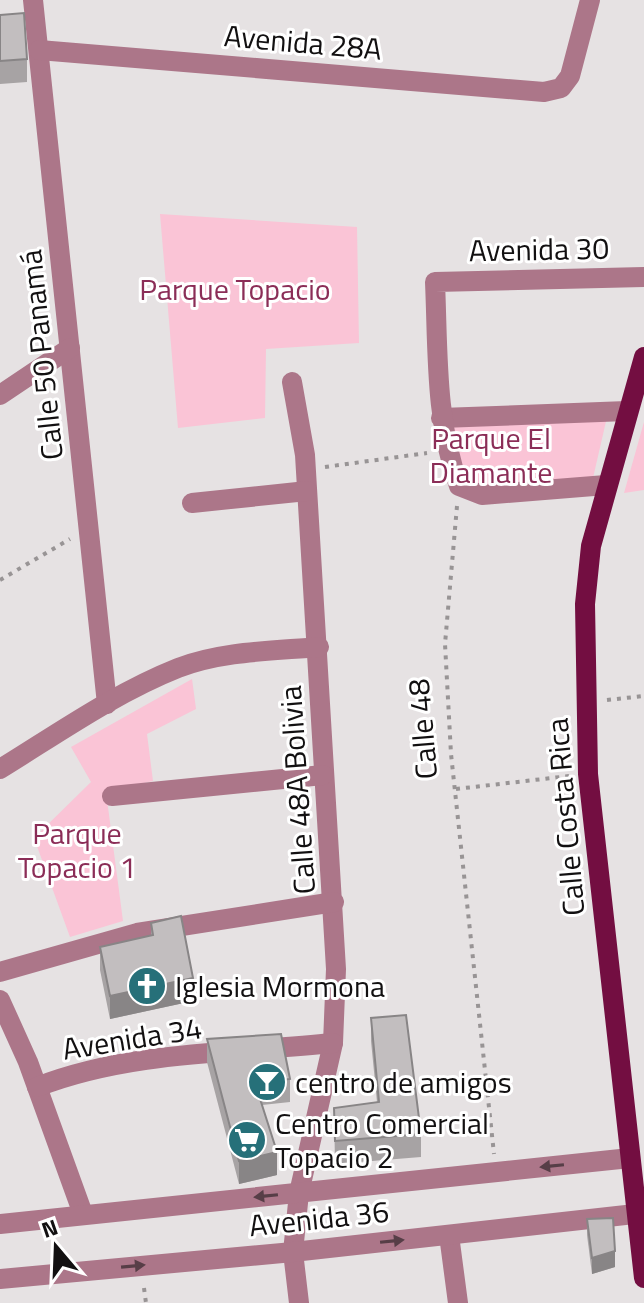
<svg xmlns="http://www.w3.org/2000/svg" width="644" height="1303" viewBox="0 0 644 1303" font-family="'Titillium Web',sans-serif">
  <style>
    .green { fill: #fac4d6 }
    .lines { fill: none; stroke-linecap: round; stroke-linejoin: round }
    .path { stroke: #989495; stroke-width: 4; stroke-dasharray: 4 6; stroke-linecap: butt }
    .minor { stroke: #ac7689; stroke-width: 20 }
    .major { stroke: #730e41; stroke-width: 20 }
    .wall { fill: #a7a3a4 }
    .shaded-wall { fill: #888586 }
    .building { fill: #c2bebf; stroke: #888586; stroke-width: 2 }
    .oneway { fill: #573e47 }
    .labels { text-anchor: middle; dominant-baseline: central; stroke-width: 6; stroke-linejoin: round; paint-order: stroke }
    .street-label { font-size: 30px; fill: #121011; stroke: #fff }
    .park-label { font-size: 30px; fill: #8b2d57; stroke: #fff }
    .poi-label { font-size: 30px; fill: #121011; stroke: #fff; text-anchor: start }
  </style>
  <rect width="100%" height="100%" fill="#e6e2e3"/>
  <g class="green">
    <polygon points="160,214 357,227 359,343 266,349 265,418 178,428"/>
    <polygon points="607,417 593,478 487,489 464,479 449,424"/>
    <polygon points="644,422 644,490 624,493"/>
    <polygon points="192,679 196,709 147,734 153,781 106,792 123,921 70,937 34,838 91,782 71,747"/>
  </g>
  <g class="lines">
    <g class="path">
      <polyline points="325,467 427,453"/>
      <polyline points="457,506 445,644 451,754 494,1154"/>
      <polyline points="0,580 70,539"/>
      <polyline points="607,700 644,696"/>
      <polyline points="456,789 569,776"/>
      <polyline points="144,1288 146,1303"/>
    </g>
    <g class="minor">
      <polyline points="33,0 107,704"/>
      <polyline points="39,50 544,92 561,88 570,76 590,0"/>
      <polyline points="292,382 305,455 336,969 333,1043 299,1193 293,1252 299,1303"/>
      <polyline points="0,395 70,348"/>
      <polyline points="441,418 627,411"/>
      <path d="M606,485l-124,10 -23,-9c-24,-65 -21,-136 -24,-204l209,-5"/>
      <polyline points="192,503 307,491"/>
      <path d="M0,769c57,-35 115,-76 178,-101 44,-17 95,-17 141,-21"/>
      <polyline points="112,796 323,775"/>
      <polyline points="0,972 137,933 334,902"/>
      <polyline points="0,1000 28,1062 83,1214"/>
      <path d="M37,1087c92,-36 198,-34 296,-44"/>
      <polyline points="0,1224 630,1158"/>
      <polyline points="449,1235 458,1303"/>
      <polyline points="0,1279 293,1252 644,1213"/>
    </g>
    <polyline class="major" points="644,357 591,546 585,604 588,774 644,1278"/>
  </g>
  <g class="wall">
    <polygon points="0,15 27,59 27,82 0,84"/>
    <polygon points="151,923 193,1001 110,1019 100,970 100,947 151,936"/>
    <polygon points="371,1018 421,1134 421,1157 335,1164 334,1108 377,1102 371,1041"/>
    <polygon points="207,1039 290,1079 290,1102 262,1105 277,1175 239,1184 207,1062"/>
    <polygon points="587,1219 615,1267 592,1274 587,1235"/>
  </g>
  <g class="shaded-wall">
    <polygon points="193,978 193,1001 110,1019 110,996"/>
    <polygon points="277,1152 277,1175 239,1184 239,1161"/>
    <polygon points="615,1251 615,1267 592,1274 592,1258"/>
  </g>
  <g class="building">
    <polygon points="24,13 27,59 0,61 0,15"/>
    <polygon points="181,916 193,978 110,996 100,947 153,935 151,923"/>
    <polygon points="406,1015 421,1134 335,1141 334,1108 379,1102 371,1018"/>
    <polygon points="281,1034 290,1079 255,1083 277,1152 239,1161 207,1039"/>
    <polygon points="613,1218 615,1251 592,1258 587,1219"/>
  </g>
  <defs><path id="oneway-solid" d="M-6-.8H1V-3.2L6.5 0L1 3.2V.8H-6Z" transform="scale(2)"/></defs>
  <g class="oneway">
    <use href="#oneway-solid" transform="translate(552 1166) rotate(174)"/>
    <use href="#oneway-solid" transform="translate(266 1196) rotate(174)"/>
    <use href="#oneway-solid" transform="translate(392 1241) rotate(-6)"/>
    <use href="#oneway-solid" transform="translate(133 1266) rotate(-5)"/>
  </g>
  <defs>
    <symbol id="church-disc" viewBox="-11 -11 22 22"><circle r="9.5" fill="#267079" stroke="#fff"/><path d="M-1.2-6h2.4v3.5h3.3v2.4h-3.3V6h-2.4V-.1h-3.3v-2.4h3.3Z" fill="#fff"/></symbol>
    <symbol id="bar-disc" viewBox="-11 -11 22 22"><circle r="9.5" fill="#267079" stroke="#fff"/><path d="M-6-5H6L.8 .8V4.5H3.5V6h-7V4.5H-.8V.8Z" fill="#fff"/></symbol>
    <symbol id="supermarket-disc" viewBox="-11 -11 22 22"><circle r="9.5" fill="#267079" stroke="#fff"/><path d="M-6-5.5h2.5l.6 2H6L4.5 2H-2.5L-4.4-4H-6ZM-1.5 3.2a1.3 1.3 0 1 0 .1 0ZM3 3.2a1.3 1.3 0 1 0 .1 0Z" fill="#fff"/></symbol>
  </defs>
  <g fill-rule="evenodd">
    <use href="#church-disc" x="125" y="964" width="44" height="44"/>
    <use href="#bar-disc" x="245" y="1060" width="44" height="44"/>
    <use href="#supermarket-disc" x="225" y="1118" width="44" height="44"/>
  </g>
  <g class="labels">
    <g class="street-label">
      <text transform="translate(303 42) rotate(5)">Avenida 28A</text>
      <text transform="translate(539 249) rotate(-1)">Avenida 30</text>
      <text transform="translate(41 355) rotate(-96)">Calle 50 Panamá</text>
      <text transform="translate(422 729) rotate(-95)">Calle 48</text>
      <text transform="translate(297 790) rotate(-94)">Calle 48A Bolivia</text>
      <text transform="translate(565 817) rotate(-95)">Calle Costa Rica</text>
      <text transform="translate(132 1038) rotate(-9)">Avenida 34</text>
      <text transform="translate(319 1218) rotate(-6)">Avenida 36</text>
    </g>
    <g class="park-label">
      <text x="235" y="289">Parque Topacio</text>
      <text x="491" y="438">Parque El<tspan x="491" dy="34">Diamante</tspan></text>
      <text x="77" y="833">Parque<tspan x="77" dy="34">Topacio 1</tspan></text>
    </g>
    <g class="poi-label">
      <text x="175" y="986">Iglesia Mormona</text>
      <text x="295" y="1082">centro de amigos</text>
      <text x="275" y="1123">Centro Comercial<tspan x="275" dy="34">Topacio 2</tspan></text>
    </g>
  </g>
  <g transform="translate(56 1247) rotate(341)" stroke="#ffffff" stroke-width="6" paint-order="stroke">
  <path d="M0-6L14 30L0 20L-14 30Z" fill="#121011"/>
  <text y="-12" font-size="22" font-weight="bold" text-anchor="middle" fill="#121011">N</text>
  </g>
</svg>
